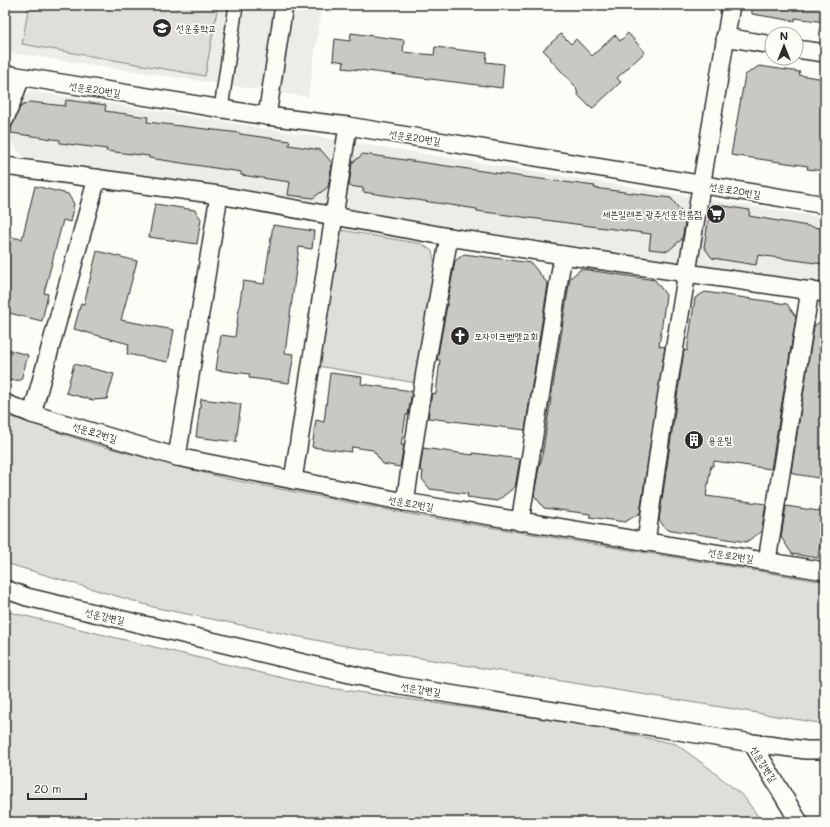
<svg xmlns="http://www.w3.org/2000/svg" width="830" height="827" viewBox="0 0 830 827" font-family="Mali,'Poor Story',sans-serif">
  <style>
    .built { fill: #edece8 }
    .green { fill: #dfdeda; stroke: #858482 }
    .building { fill: #c9c8c4; stroke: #2b2b2b }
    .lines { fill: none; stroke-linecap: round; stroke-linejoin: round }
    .pedestrian-casing { stroke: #2b2b2b; stroke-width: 16 }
    .minor-casing { stroke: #2b2b2b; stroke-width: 20 }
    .pedestrian { stroke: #fdfcf7; stroke-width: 13 }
    .minor { stroke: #fdfcf7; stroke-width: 17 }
    .labels { text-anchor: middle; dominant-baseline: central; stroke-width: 3.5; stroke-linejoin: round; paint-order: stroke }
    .poi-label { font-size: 10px; fill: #2b2b2b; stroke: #fdfcf7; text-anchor: start }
    .street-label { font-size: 10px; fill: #2b2b2b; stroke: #fdfcf7 }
  </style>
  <rect width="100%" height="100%" fill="#fdfcf7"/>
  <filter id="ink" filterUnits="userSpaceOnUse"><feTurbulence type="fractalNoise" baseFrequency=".025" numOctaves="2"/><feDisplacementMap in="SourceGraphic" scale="8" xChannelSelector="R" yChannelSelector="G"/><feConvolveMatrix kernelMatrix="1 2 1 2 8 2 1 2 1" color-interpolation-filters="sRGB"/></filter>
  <g filter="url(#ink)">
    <g class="built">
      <polygon points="5,5 322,5 308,97 5,52"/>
      <polygon points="31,91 825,218 825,286 770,276 304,204 22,156 8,137 14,103"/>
    </g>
    <g class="green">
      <polygon points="29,5 218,5 205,76 22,44"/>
      <polygon points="341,230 422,244 432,251 436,268 416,383 318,366"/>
      <polygon points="5,415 97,445 228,479 409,514 825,582 825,724 340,645 157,608 5,563"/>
      <polygon points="5,611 316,686 586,725 676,744 709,768 744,797 762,822 5,822"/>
    </g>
    <g class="building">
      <polygon points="752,5 825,5 825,22 795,18 795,21 752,14"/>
      <polygon points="351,33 404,40 403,52 434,55 435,47 487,53 486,62 504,64 502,88 343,68 344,62 333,60 335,39 350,41"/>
      <polygon points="628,33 645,52 617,78 621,82 592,109 578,95 576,87 550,59 551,58 543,50 561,34 571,44 576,39 592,56 615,35 620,41"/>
      <polygon points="759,66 800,72 799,75 825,79 825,171 807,169 808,166 731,155 745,75"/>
      <polygon points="66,100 106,105 105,111 148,117 147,122 240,133 240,134 290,141 289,145 321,150 332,163 328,187 313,198 288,195 290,182 241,175 241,172 149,158 149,156 106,151 107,149 60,143 60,140 11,133 12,125 20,107 30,102 65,106"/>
      <polygon points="363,154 517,176 595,186 594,188 671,198 686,218 682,239 668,251 649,249 651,234 477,211 477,209 363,192 363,188 349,186 352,163"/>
      <polygon points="35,186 68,194 74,204 70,222 63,220 44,293 48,294 42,321 5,312 5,236 22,239"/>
      <polygon points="155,204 195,210 201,219 197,244 149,237"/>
      <polygon points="711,204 750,210 749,216 825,229 825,250 823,264 758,255 756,265 712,258 704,247"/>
      <polygon points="273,225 314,231 312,249 299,247 285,353 294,354 289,383 249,378 250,374 216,370 221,335 235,337 243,281 264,284"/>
      <polygon points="97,251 137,261 121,320 174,330 168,362 127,354 129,344 74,329 81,303 84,304"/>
      <polygon points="464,254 531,263 548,284 525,430 428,418 432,393 436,394 440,360 437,360 455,261"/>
      <polygon points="581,269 655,280 666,295 659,346 665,347 640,513 625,522 590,517 590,514 544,508 534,495 540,462 541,462 570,278"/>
      <polygon points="705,292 787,304 796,317 771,469 714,461 713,466 711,466 706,496 766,504 761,532 746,542 666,529 659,520 684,350 687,351 695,298"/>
      <polygon points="825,318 825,479 794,474 794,473 791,472 814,326"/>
      <polygon points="5,349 28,355 21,380 5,381"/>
      <polygon points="74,364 114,374 107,399 93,400 66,393"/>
      <polygon points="330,373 362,377 361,384 412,391 408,415 406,415 401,445 404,445 400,467 383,464 373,450 352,447 351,452 312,447 316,420 324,422"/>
      <polygon points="201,399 241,404 236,442 196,437"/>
      <polygon points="423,448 473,455 473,453 520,459 515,487 497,501 467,497 468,494 430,489 422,479 423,471 420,470"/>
      <polygon points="786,506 825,512 818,558 792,554 781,537"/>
    </g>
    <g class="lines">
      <defs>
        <polyline id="pedestrian" points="221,109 236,5"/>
        <g id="minor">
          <polyline points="725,37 772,45"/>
          <polyline points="796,49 825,53"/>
          <polyline points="5,74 267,116 348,126 825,205"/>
          <polyline points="267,116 284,5"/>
          <polyline points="5,119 21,78"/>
          <polyline points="5,166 219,195 449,237 563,255 825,293"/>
          <polyline points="5,403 32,414 177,457 405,502 825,571"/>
          <polyline points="32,414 97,178"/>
          <polyline points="177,457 219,195"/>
          <polyline points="293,480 348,126"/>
          <polyline points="405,502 426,365 449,237"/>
          <polyline points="520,522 563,255"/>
          <polyline points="646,542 665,406 731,5"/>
          <polyline points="767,561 810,290"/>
          <polyline points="5,589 27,597 400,686 752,743 806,750 825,750"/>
          <polyline points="752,743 799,822"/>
        </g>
      </defs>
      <use href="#pedestrian" class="pedestrian-casing"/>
      <use href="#minor" class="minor-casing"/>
      <use href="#pedestrian" class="pedestrian"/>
      <use href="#minor" class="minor"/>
    </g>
  </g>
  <defs>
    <symbol id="school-disc" viewBox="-11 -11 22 22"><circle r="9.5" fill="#2b2b2b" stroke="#fdfcf7"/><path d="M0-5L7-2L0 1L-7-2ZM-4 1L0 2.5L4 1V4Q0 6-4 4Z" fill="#fff"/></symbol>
    <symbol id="supermarket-disc" viewBox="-11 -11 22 22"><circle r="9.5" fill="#2b2b2b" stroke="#fdfcf7"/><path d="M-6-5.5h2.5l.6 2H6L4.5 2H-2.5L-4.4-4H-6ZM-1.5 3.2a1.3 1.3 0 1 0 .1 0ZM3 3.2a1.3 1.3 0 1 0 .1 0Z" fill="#fff"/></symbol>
    <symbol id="church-disc" viewBox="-11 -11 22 22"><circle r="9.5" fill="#2b2b2b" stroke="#fdfcf7"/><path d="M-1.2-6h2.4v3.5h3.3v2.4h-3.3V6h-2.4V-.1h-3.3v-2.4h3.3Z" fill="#fff"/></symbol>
    <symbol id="building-disc" viewBox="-11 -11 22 22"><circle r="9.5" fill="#2b2b2b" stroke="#fdfcf7"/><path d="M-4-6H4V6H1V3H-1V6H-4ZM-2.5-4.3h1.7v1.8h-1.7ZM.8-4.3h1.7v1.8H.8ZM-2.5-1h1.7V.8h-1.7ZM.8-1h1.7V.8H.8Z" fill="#fff"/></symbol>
  </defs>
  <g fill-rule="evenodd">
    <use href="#school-disc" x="151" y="17" width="22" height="22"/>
    <use href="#supermarket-disc" x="705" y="203" width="22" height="22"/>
    <use href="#church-disc" x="449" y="325" width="22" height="22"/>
    <use href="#building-disc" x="683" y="429" width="22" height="22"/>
  </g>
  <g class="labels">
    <g class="poi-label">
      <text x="176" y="28">선운중학교</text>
      <text x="702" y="214" text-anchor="end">세븐일레븐 광주선운원룸점</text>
      <text x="474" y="336">모자이크벧엘교회</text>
      <text x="708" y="440">용운빌</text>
    </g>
    <g class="street-label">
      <text transform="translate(95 89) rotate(9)">선운로20번길</text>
      <text transform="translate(415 137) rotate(9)">선운로20번길</text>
      <text transform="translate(735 190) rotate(10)">선운로20번길</text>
      <text transform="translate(95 432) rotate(17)">선운로2번길</text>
      <text transform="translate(411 503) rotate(10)">선운로2번길</text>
      <text transform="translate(731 555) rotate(9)">선운로2번길</text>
      <text transform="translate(105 616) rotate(13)">선운강변길</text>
      <text transform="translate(421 689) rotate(9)">선운강변길</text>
      <text transform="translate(764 764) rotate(58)">선운강변길</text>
    </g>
  </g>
  <rect width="830" height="827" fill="none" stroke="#fdfcf7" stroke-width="20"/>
  <rect x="10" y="10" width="810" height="807" fill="none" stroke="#2b2b2b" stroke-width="1.5" filter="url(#ink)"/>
  <g transform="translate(784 46)"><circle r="19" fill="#fdfcf7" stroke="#a9a8a5"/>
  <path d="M0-3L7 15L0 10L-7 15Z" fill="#2b2b2b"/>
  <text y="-6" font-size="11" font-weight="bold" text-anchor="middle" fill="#2b2b2b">N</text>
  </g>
  <path d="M28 793v6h58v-6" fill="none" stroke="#2b2b2b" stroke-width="2"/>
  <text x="34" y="793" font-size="12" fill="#2b2b2b" stroke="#fdfcf7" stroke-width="3" paint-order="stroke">20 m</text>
</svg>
